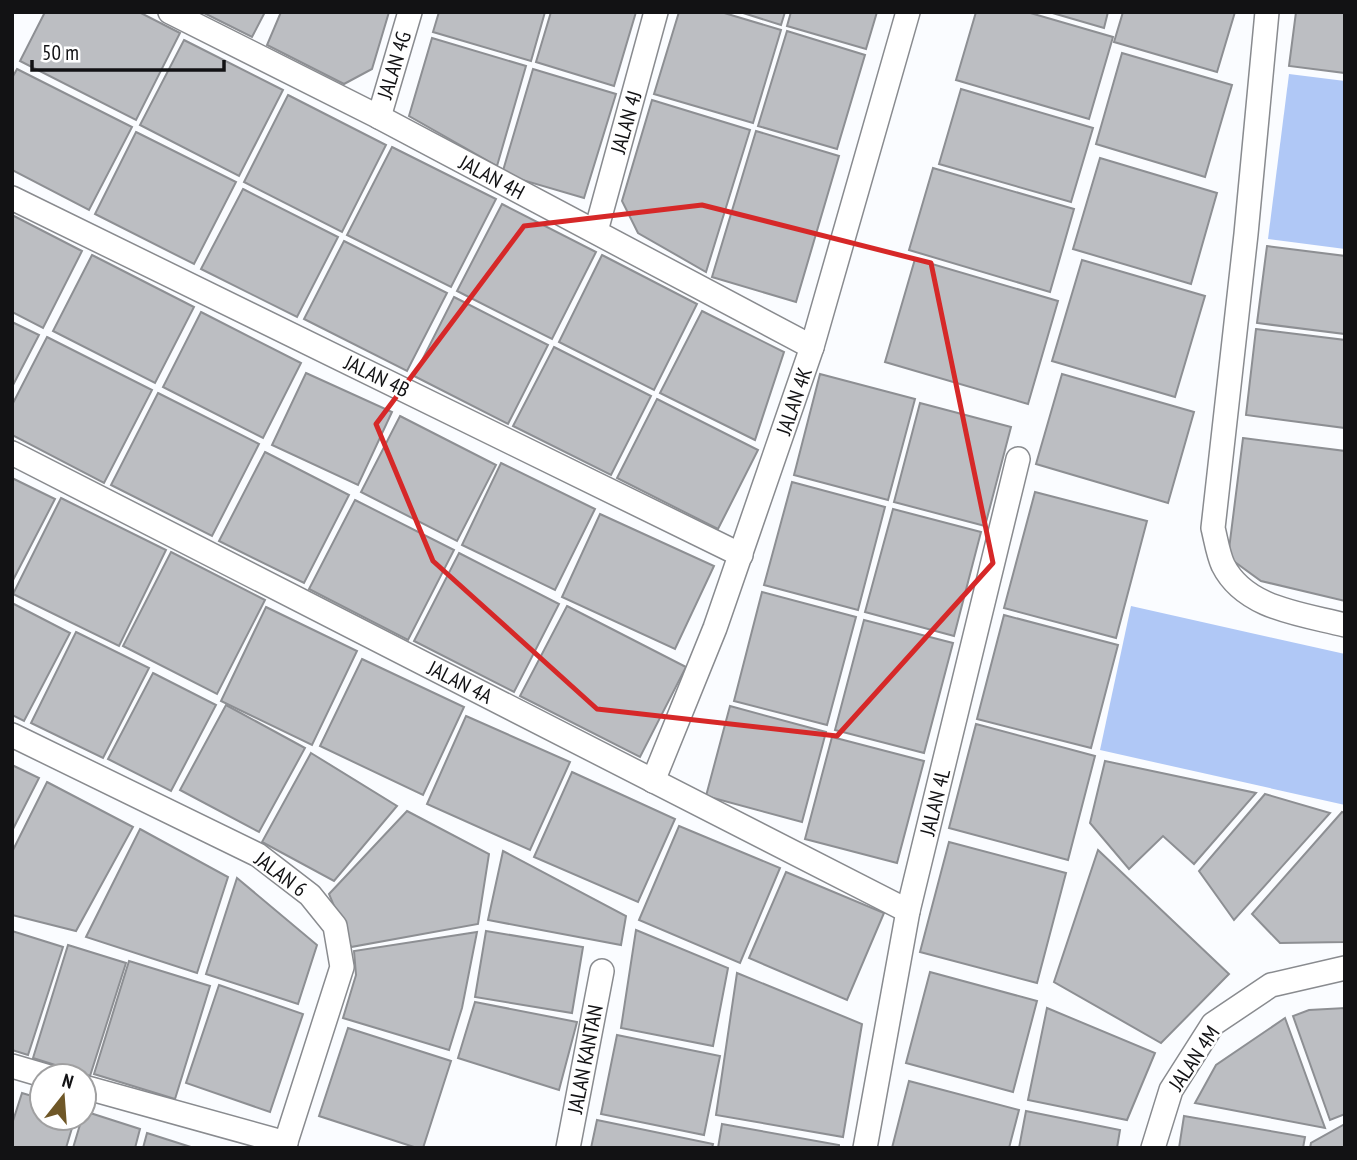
<svg xmlns="http://www.w3.org/2000/svg" width="1357" height="1160" viewBox="0 0 1357 1160" font-family="'PT Sans Narrow',sans-serif">
  <style>
    .green { fill: #b0c8f6 }
    .building { fill: #bcbec2; stroke: #8d8f93; stroke-width: 2 }
    .lines { fill: none; stroke-linecap: round; stroke-linejoin: round }
    .street-casing { stroke: #898b8f; stroke-width: 26 }
    .street { stroke: #fff; stroke-width: 23 }
    .marked { fill: none; stroke: #d62828; stroke-width: 5; stroke-linejoin: round }
    .labels { text-anchor: middle; dominant-baseline: central; stroke-width: 5; stroke-linejoin: round; paint-order: stroke }
    .street-label { font-size: 21px; fill: #121214; stroke: #fff }
  </style>
  <rect width="100%" height="100%" fill="#fafcff"/>
  <g class="green">
    <polygon points="1289,74 1345,81 1345,249 1268,239"/>
    <polygon points="1131,606 1345,654 1345,805 1100,750"/>
  </g>
  <g class="building">
    <polygon points="45,12 139,12 180,33 136,120 20,61"/>
    <polygon points="202,12 265,12 252,37"/>
    <polygon points="281,12 389,12 372,69 344,84 267,45"/>
    <polygon points="439,12 545,12 531,61 433,32"/>
    <polygon points="551,12 636,12 614,86 536,62"/>
    <polygon points="679,12 721,12 781,30 753,123 654,94"/>
    <polygon points="740,12 785,12 781,25"/>
    <polygon points="791,12 877,12 866,49 787,26"/>
    <polygon points="976,12 1027,12 1113,37 1089,119 956,80"/>
    <polygon points="1049,12 1108,12 1104,28"/>
    <polygon points="1123,12 1235,12 1217,72 1114,42"/>
    <polygon points="1296,12 1345,12 1345,73 1289,66"/>
    <polygon points="787,31 865,55 837,149 758,126"/>
    <polygon points="432,38 526,66 497,166 409,116"/>
    <polygon points="184,40 283,90 239,176 140,125"/>
    <polygon points="1122,53 1232,85 1205,177 1096,144"/>
    <polygon points="17,69 132,127 89,210 12,170 12,78"/>
    <polygon points="533,69 616,94 584,198 502,174"/>
    <polygon points="961,89 1093,128 1071,202 939,164"/>
    <polygon points="288,95 386,145 342,232 244,182"/>
    <polygon points="652,100 750,130 706,272 638,233 622,201"/>
    <polygon points="756,131 839,156 796,302 712,277"/>
    <polygon points="136,132 236,182 194,264 95,214"/>
    <polygon points="392,147 496,199 451,287 347,235"/>
    <polygon points="1100,158 1217,193 1191,284 1073,249"/>
    <polygon points="933,168 1074,209 1050,292 909,250"/>
    <polygon points="243,189 338,237 297,317 201,269"/>
    <polygon points="502,204 596,252 552,339 457,291"/>
    <polygon points="12,215 82,251 43,328 12,312"/>
    <polygon points="344,241 447,293 407,371 304,319"/>
    <polygon points="1267,246 1345,256 1345,334 1257,323"/>
    <polygon points="92,255 194,307 155,383 53,331"/>
    <polygon points="602,255 697,304 654,390 559,342"/>
    <polygon points="915,259 1058,301 1028,404 885,362"/>
    <polygon points="1082,260 1205,296 1175,397 1052,361"/>
    <polygon points="454,297 548,345 508,424 414,376"/>
    <polygon points="702,311 784,352 755,440 660,393"/>
    <polygon points="201,312 301,363 263,438 163,387"/>
    <polygon points="12,322 39,335 12,387"/>
    <polygon points="1256,329 1345,340 1345,428 1246,415"/>
    <polygon points="47,337 152,390 104,483 12,435 12,405"/>
    <polygon points="554,347 651,396 611,475 513,426"/>
    <polygon points="306,373 392,412 358,485 272,445"/>
    <polygon points="820,374 915,399 888,500 794,475"/>
    <polygon points="1062,374 1194,412 1168,503 1036,464"/>
    <polygon points="158,393 259,444 212,536 111,485"/>
    <polygon points="657,399 758,450 718,529 617,478"/>
    <polygon points="920,403 1011,427 985,526 894,502"/>
    <polygon points="400,416 496,465 457,541 361,492"/>
    <polygon points="1243,438 1345,451 1345,601 1261,581 1228,557"/>
    <polygon points="265,452 349,495 304,583 219,541"/>
    <polygon points="501,463 595,509 555,590 462,545"/>
    <polygon points="12,478 55,499 12,582"/>
    <polygon points="792,482 885,507 858,610 764,585"/>
    <polygon points="1035,492 1147,521 1116,638 1004,608"/>
    <polygon points="61,498 166,550 119,646 13,594"/>
    <polygon points="355,500 454,550 408,640 309,589"/>
    <polygon points="893,509 981,532 954,636 865,612"/>
    <polygon points="600,514 714,566 675,649 562,597"/>
    <polygon points="171,552 265,600 217,694 123,646"/>
    <polygon points="459,553 559,604 514,692 414,641"/>
    <polygon points="762,592 856,617 827,725 734,701"/>
    <polygon points="12,603 70,633 24,721 12,715"/>
    <polygon points="567,606 686,667 640,757 520,696"/>
    <polygon points="266,607 357,651 312,745 221,701"/>
    <polygon points="1004,615 1118,645 1091,748 977,719"/>
    <polygon points="864,620 953,643 924,753 835,730"/>
    <polygon points="76,632 149,668 103,758 31,723"/>
    <polygon points="362,659 464,707 423,795 320,746"/>
    <polygon points="153,673 216,705 171,791 108,759"/>
    <polygon points="226,705 305,748 259,832 180,790"/>
    <polygon points="730,706 826,732 802,822 706,796"/>
    <polygon points="466,716 570,762 530,850 427,804"/>
    <polygon points="976,724 1095,756 1068,860 949,828"/>
    <polygon points="832,737 924,761 897,863 805,839"/>
    <polygon points="311,753 397,806 334,881 262,842"/>
    <polygon points="1105,761 1256,793 1194,864 1163,836 1129,869 1090,823"/>
    <polygon points="12,765 39,778 12,831"/>
    <polygon points="572,772 675,819 638,902 534,857"/>
    <polygon points="47,782 133,827 76,931 12,915 12,852"/>
    <polygon points="1265,794 1330,813 1234,920 1199,871"/>
    <polygon points="407,811 489,854 478,924 351,947 329,894"/>
    <polygon points="1342,812 1345,813 1345,942 1280,943 1252,914"/>
    <polygon points="679,826 780,868 740,963 639,920"/>
    <polygon points="140,829 228,877 197,973 86,937"/>
    <polygon points="949,842 1066,873 1037,983 920,952"/>
    <polygon points="1098,850 1229,974 1161,1043 1054,982"/>
    <polygon points="503,851 626,916 621,945 488,920"/>
    <polygon points="786,872 884,913 847,1000 749,958"/>
    <polygon points="237,878 317,945 298,1004 206,974"/>
    <polygon points="636,930 728,968 713,1046 621,1028"/>
    <polygon points="12,931 63,947 28,1055 12,1050"/>
    <polygon points="486,931 583,947 572,1013 475,997"/>
    <polygon points="477,932 462,1008 449,1050 343,1018 356,975 354,951"/>
    <polygon points="68,945 126,963 90,1076 33,1058"/>
    <polygon points="129,961 210,986 175,1099 94,1074"/>
    <polygon points="930,972 1037,1001 1013,1092 906,1063"/>
    <polygon points="737,973 862,1024 843,1137 716,1115"/>
    <polygon points="219,985 303,1014 270,1112 186,1083"/>
    <polygon points="475,1002 577,1022 559,1090 458,1058"/>
    <polygon points="1047,1008 1155,1053 1127,1120 1028,1100"/>
    <polygon points="1345,1008 1345,1114 1330,1120 1293,1016 1309,1010"/>
    <polygon points="1285,1018 1325,1128 1195,1103 1216,1065"/>
    <polygon points="348,1028 451,1061 423,1148 417,1148 319,1116"/>
    <polygon points="617,1035 720,1056 704,1135 601,1114"/>
    <polygon points="909,1081 1019,1110 1009,1148 892,1148"/>
    <polygon points="22,1093 42,1099 42,1118 75,1118 66,1148 12,1148 12,1124"/>
    <polygon points="84,1111 140,1129 135,1148 73,1148 82,1118 84,1118"/>
    <polygon points="1026,1111 1120,1130 1117,1148 1019,1148"/>
    <polygon points="1184,1116 1305,1137 1303,1148 1179,1148"/>
    <polygon points="597,1120 713,1144 712,1148 591,1148"/>
    <polygon points="722,1124 839,1145 839,1148 718,1148"/>
    <polygon points="1345,1124 1345,1148 1310,1148 1311,1143"/>
    <polygon points="147,1133 194,1148 143,1148"/>
  </g>
  <g class="lines">
    <defs>
      <g id="street">
        <polyline points="170,12 379,117 812,347"/>
        <path d="M1267,12l-21,222 -33,294c3,12 5,26 10,37 22,44 79,49 122,60"/>
        <polyline points="379,117 410,12"/>
        <polyline points="12,198 741,555"/>
        <polyline points="596,231 656,12"/>
        <polyline points="12,453 908,911"/>
        <polyline points="12,735 258,855 310,895 335,926 342,967 284,1148"/>
        <polyline points="653,781 715,628 812,347 908,12"/>
        <polyline points="12,1066 46,1076"/>
        <polyline points="84,1087 286,1143"/>
        <polyline points="568,1148 602,971"/>
        <polyline points="865,1148 908,911 1018,459"/>
        <polyline points="1153,1148 1171,1090 1213,1024 1271,985 1345,968"/>
      </g>
    </defs>
    <use href="#street" class="street-casing"/>
    <use href="#street" class="street"/>
  </g>
  <path class="marked" d="M702,205l229,58 62,300 -156,173 -240,-27 -164,-148 -57,-137 148,-198z"/>
  <g class="labels">
    <g class="street-label">
      <text transform="translate(394 65) rotate(-73)">JALAN 4G</text>
      <text transform="translate(626 122) rotate(-74)">JALAN 4J</text>
      <text transform="translate(492 177) rotate(28)">JALAN 4H</text>
      <text transform="translate(377 376) rotate(26)">JALAN 4B</text>
      <text transform="translate(794 401) rotate(-71)">JALAN 4K</text>
      <text transform="translate(460 682) rotate(27)">JALAN 4A</text>
      <text transform="translate(935 802) rotate(-76)">JALAN 4L</text>
      <text transform="translate(281 874) rotate(37)">JALAN 6</text>
      <text transform="translate(1194 1058) rotate(-56)">JALAN 4M</text>
      <text transform="translate(585 1059) rotate(-79)">JALAN KANTAN</text>
    </g>
  </g>
  <rect width="1357" height="1160" fill="none" stroke="#121214" stroke-width="28"/>
  <g transform="translate(63 1097) rotate(17)"><circle r="33" fill="#ffffff" stroke="#a0a0a1" stroke-width="2"/>
  <path d="M0-5L12 26L0 18L-12 26Z" fill="#6f5727"/>
  <text y="-10" font-size="19" font-weight="bold" text-anchor="middle" fill="#121214">N</text>
  </g>
  <path d="M32 60v10h192v-10" fill="none" stroke="#121214" stroke-width="3.5"/>
  <text x="42" y="60" font-size="21" fill="#121214" stroke="#ffffff" stroke-width="5" paint-order="stroke">50 m</text>
</svg>
